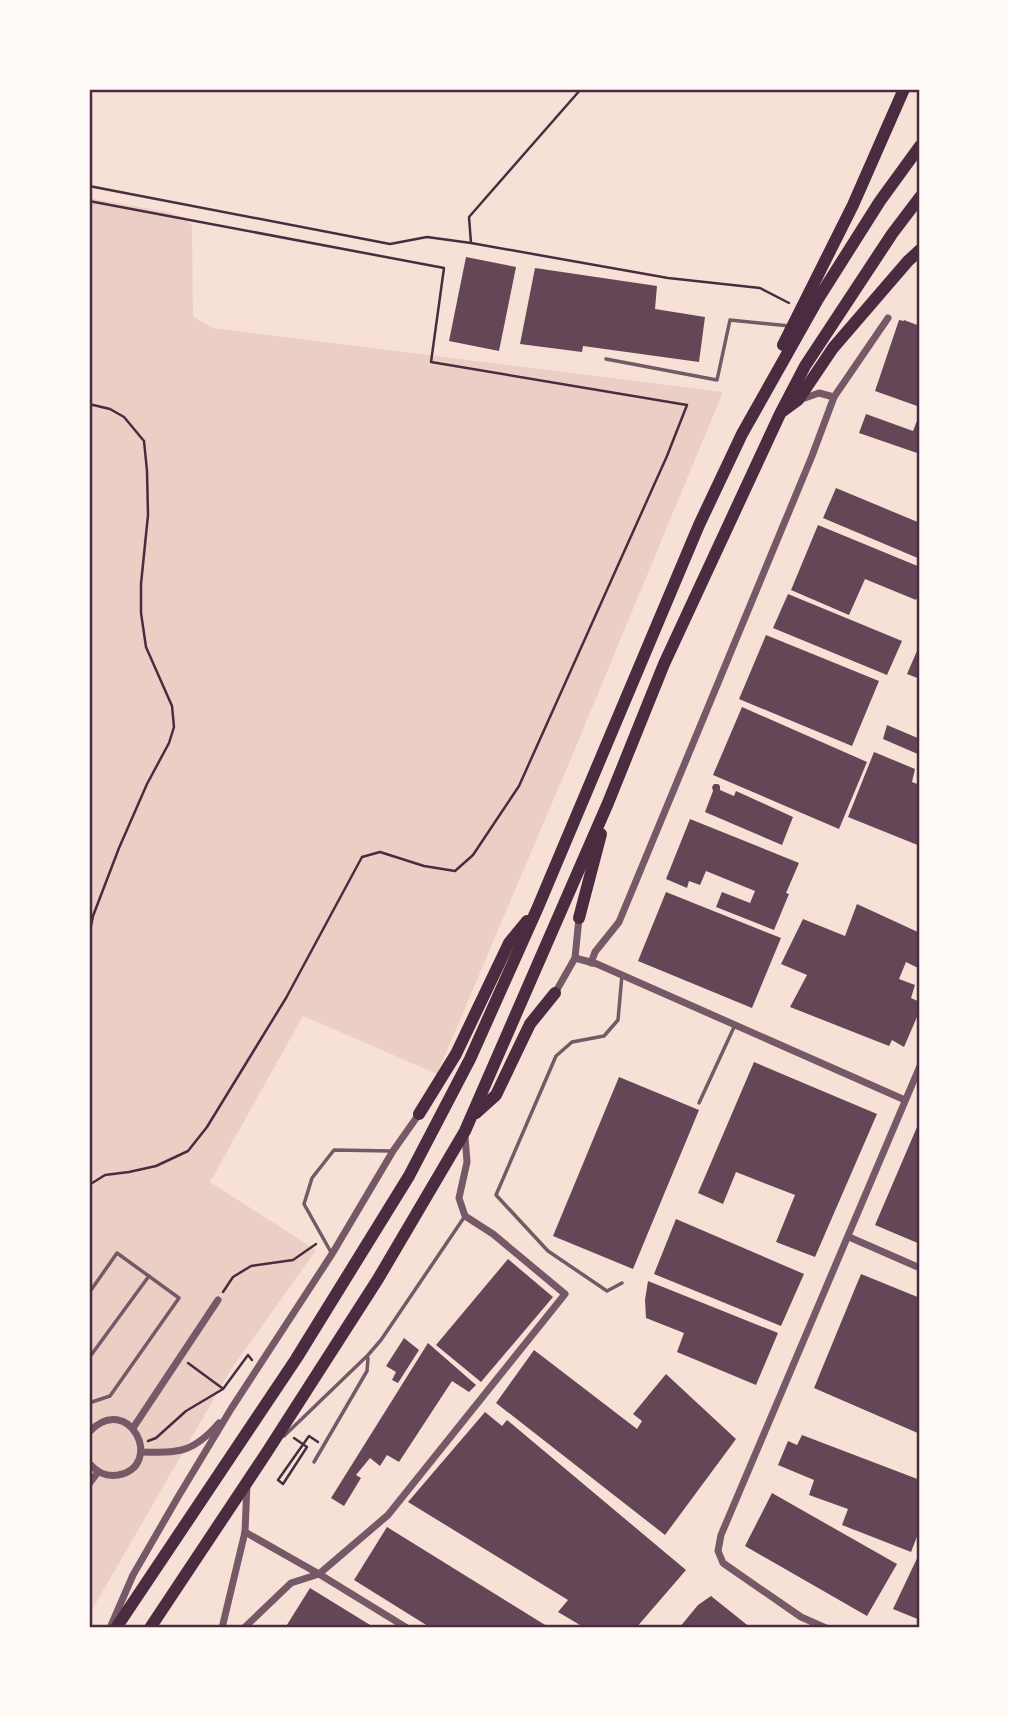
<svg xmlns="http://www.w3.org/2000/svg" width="1009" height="1717" viewBox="0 0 1009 1717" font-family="'Exo 2',sans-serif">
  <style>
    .green { fill: #ebcfc5 }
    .building { fill: #644757 }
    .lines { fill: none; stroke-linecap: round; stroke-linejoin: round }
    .path { stroke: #4a2c40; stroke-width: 2.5 }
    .service { stroke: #755966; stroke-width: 3.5 }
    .minor { stroke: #755966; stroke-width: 7 }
    .motorway { stroke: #4a2c40; stroke-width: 12 }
    .neatline { fill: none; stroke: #4a2c40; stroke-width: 2.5 }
  </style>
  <rect width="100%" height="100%" fill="#f7e1d7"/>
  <polygon class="green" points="89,198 167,212 183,217 192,225 193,317 213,328 723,392 575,749 437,1074 303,1016 210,1182 316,1250 230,1371 89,1615"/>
  <g class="building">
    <polygon points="466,257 516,267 499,351 449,341"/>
    <polygon points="535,268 657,286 655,309 705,317 699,362 583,346 582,352 520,344"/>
    <polygon points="899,320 904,321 904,320 920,326 920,407 875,391"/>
    <polygon points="920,413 920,454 859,433 866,414 913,431"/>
    <polygon points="836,488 920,523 920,559 823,518"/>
    <polygon points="818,525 920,567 920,591 916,600 865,579 849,615 791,590"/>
    <polygon points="788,594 902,641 887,675 773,628"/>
    <polygon points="766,635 879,681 852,746 739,699"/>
    <polygon points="920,644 920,679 907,674"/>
    <polygon points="742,707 867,762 839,829 713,775"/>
    <polygon points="887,725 920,739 920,755 883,739"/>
    <polygon points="874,752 915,769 912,782 920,785 920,846 848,817"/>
    <polygon points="714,784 718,784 720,786 720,790 734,796 736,791 793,817 782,845 705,812 713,791 712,787"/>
    <polygon points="690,819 799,863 786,893 789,894 774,930 716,907 722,892 750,903 755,891 706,871 700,885 689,881 687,888 666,879"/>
    <polygon points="666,892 781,938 752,1008 638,961"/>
    <polygon points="857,904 920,933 920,969 906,962 899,979 915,985 911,998 920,1002 920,1010 904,1047 892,1040 889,1046 790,1007 807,975 781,964 803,919 845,936"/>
    <polygon points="754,1062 877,1114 815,1257 776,1242 795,1195 736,1172 723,1204 698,1193"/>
    <polygon points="619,1077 699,1110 633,1269 553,1236"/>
    <polygon points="920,1120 920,1244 875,1225"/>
    <polygon points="676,1219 804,1274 781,1326 654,1274"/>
    <polygon points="508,1259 553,1297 481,1382 436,1345"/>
    <polygon points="861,1274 920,1298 920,1434 814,1388"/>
    <polygon points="648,1281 778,1333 756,1385 677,1352 684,1333 646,1318 645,1300"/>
    <polygon points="404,1338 419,1350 398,1383 392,1380 396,1372 386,1366"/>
    <polygon points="428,1343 476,1385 469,1392 452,1381 399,1462 387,1455 380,1466 370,1458 356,1475 361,1478 344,1506 331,1498"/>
    <polygon points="534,1350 637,1429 642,1421 633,1414 666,1374 736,1439 665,1535 496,1403"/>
    <polygon points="485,1412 502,1426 507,1420 686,1570 636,1628 585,1628 558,1612 568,1600 408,1502"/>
    <polygon points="802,1435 920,1480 920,1529 911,1552 842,1525 848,1509 809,1495 814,1480 778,1465 788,1441 797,1445"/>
    <polygon points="772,1493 897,1564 867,1616 745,1546"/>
    <polygon points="387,1527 550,1628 431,1628 354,1580"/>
    <polygon points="920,1552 920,1620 893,1609"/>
    <polygon points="310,1588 375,1628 285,1628"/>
    <polygon points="711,1596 751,1628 679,1628 698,1605"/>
  </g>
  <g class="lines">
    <g class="path">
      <polyline points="89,186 390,244 427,237 471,243 668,278 760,288 789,303"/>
      <polyline points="89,201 444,268 431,362 687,405 667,456 519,786 473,855 455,871 424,866 380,852 362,857 286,998 207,1127 188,1151 156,1166 129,1172 105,1175 89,1185"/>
      <polyline points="471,243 469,217 581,89"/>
      <polyline points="89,404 110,409 124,417 144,441 147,471 148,515 141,584 141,613 146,647 172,706 174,727 169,743 147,784 119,848 93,916 89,936"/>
      <polyline points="223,1292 233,1277 251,1266 293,1260 316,1244"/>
      <polyline points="188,1363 222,1388"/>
      <polyline points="294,1438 307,1447 283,1484 278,1480 309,1436 318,1442"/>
      <polyline points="148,1441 156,1438 186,1411 223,1389 248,1355 252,1360"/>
    </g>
    <g class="service">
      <polyline points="606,359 717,380 730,320 790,326"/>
      <polyline points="622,975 618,1020 604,1036 572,1042 556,1056 496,1195 548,1251 607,1291 622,1283"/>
      <polyline points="699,1103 735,1025"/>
      <polyline points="332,1254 304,1204 312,1178 334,1150 391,1151"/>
      <polyline points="89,1293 117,1253 179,1298 110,1396 92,1402 89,1400"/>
      <polyline points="89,1358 149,1276"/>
      <polyline points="284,1436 368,1355 381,1340 465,1216"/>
      <polyline points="314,1462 367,1371 368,1358"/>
    </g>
    <g class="minor">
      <polyline points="802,399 819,393 834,397"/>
      <polyline points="575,958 597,964 905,1100"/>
      <polyline points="591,963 595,952 619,922 812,456 834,397 888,318"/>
      <polyline points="555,993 575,958 579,918"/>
      <polyline points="849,1237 920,1268"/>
      <polyline points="133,1428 218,1300"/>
      <path d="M89,1432c40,-42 77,34 29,43 -13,2 -21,-3 -29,-12"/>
      <path d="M141,1452c38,1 52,1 78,-29"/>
      <polyline points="89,1484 98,1472"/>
      <polyline points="245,1532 319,1574 407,1628"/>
      <polyline points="110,1628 133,1575 178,1497 231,1409 332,1254 393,1151 419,1114"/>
      <polyline points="222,1628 245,1532 247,1484"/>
      <polyline points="244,1628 291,1583 319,1574 388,1515 565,1294 493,1234 465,1216 459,1198 467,1162 465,1136"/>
      <polyline points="826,1628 801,1617 723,1563 718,1551 721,1535 920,1066"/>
    </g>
    <g class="motorway">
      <polyline points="783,345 853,205 904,89"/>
      <polyline points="783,411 798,400 833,348 908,261 920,250"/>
      <polyline points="579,918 601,834"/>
      <polyline points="476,1113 496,1095 530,1024 555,993"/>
      <polyline points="419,1114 456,1054 509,943 527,921"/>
      <polyline points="116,1628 296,1359 409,1176 470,1059 538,907 699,525 742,434 818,299 880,201 920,146"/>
      <polyline points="150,1628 267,1452 378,1279 465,1131 608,803 664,664 780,414 805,366 892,234 920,197"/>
    </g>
  </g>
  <rect width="1009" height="1717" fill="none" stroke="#fffaf5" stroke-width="182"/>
  <rect x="91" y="91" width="827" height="1535" class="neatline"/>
</svg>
